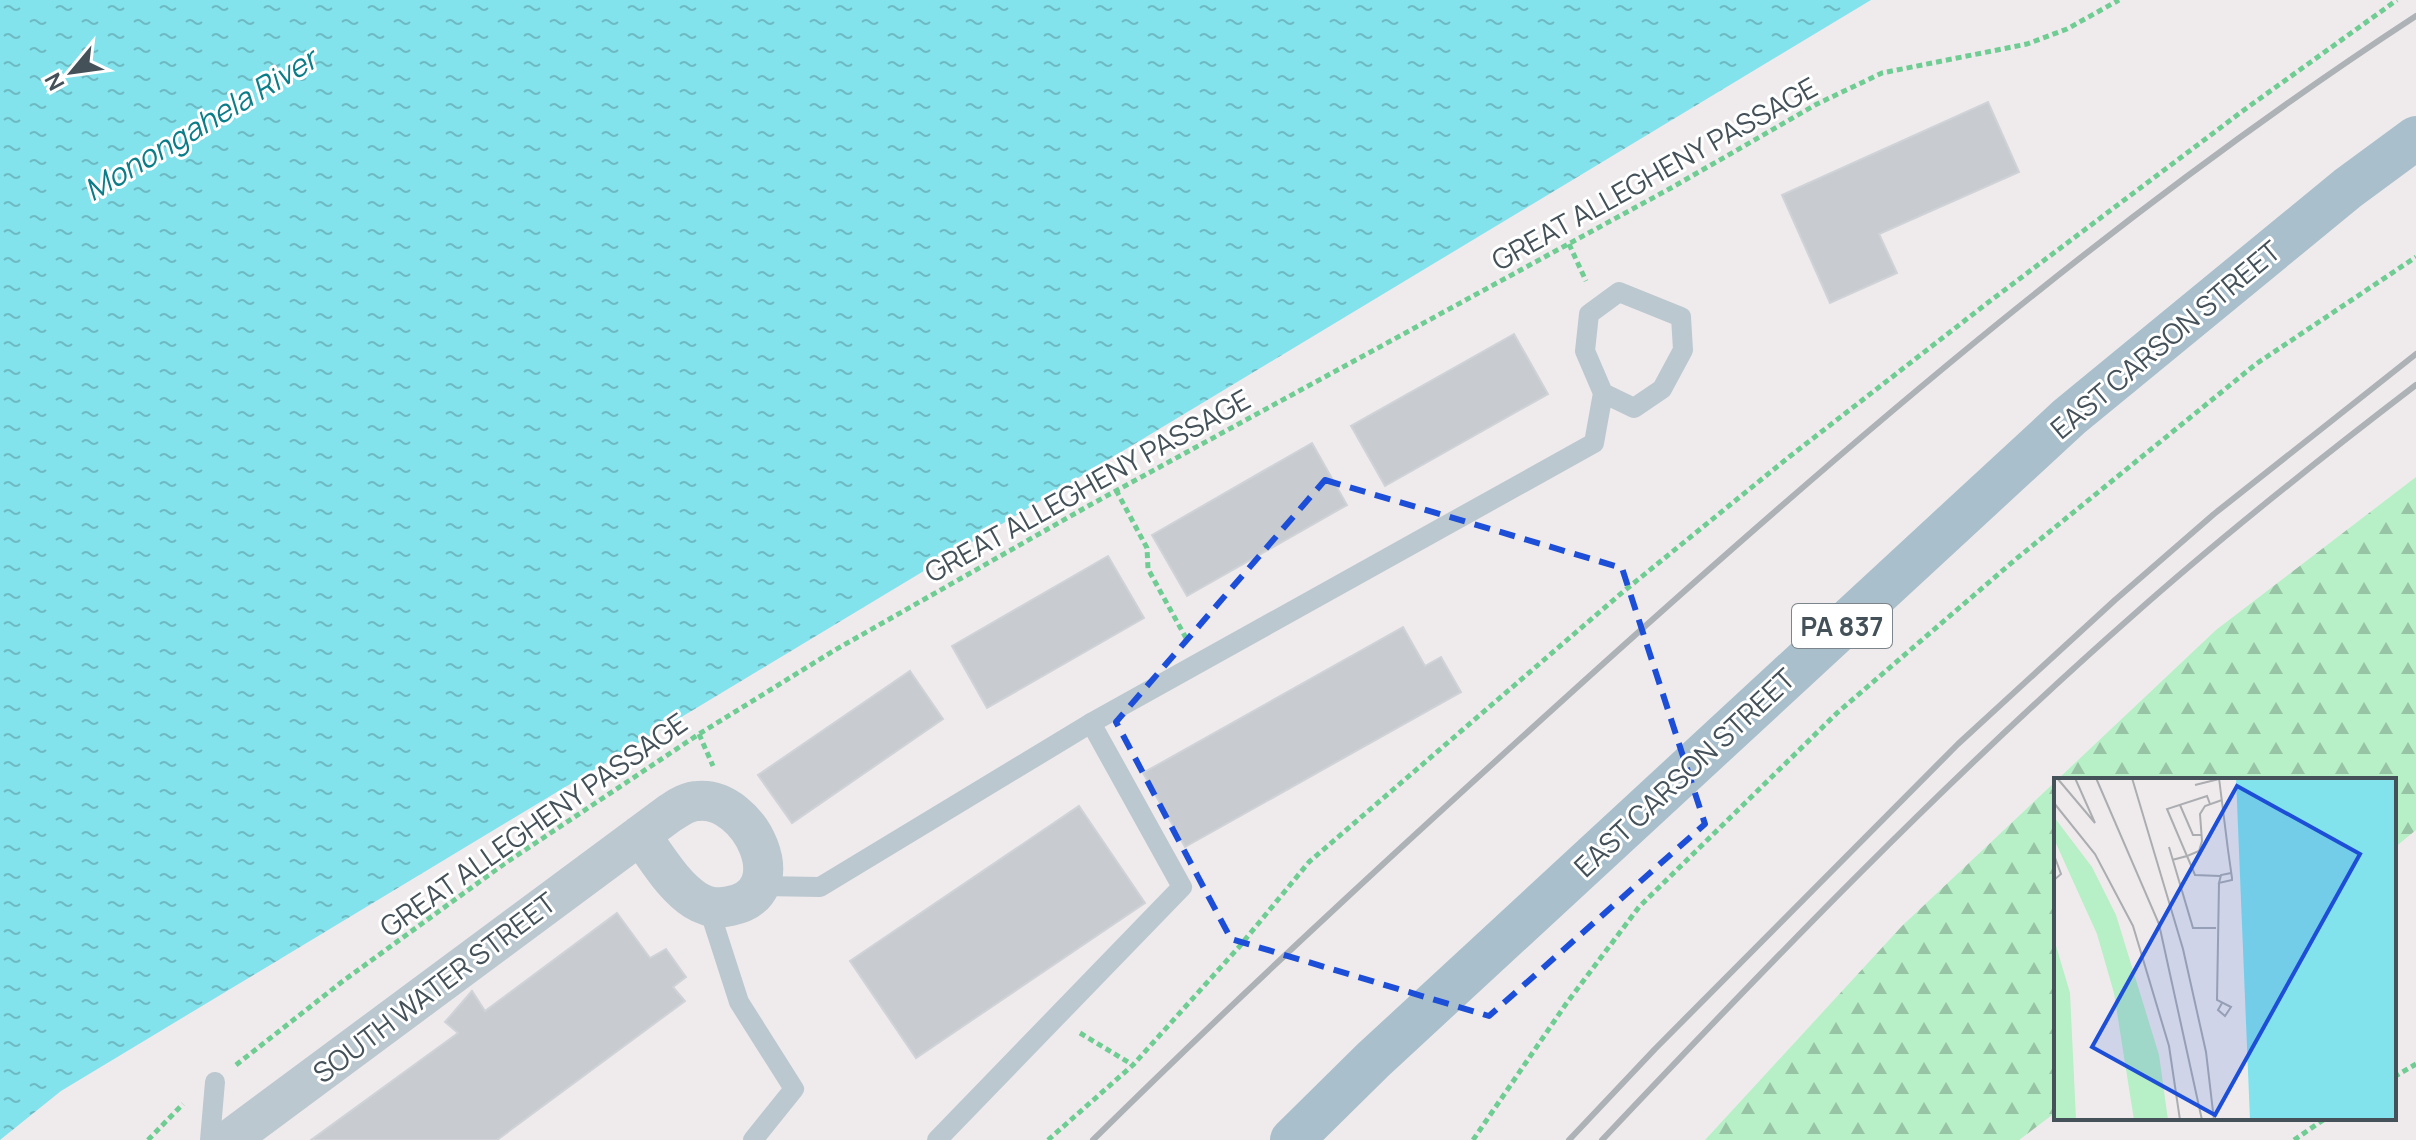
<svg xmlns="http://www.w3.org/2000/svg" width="2416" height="1140" viewBox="0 0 2416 1140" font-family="Manrope,sans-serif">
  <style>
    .forest { fill: url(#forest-firs) }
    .water { fill: url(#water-ripples) }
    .building { fill: #c8ccd1; stroke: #cfd3d8; stroke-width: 2 }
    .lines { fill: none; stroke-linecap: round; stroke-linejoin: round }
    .path { stroke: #6fcd94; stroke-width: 5; stroke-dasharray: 6 4; stroke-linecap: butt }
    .service { stroke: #bcc8cf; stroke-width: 20 }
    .minor { stroke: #bcc8cf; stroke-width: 40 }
    .primary { stroke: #aabfcc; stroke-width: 44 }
    .rail { stroke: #adb2b6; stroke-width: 6 }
    .marked { fill: none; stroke: #1d4ed8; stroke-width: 6; stroke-dasharray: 16 10; stroke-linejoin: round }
    .labels { text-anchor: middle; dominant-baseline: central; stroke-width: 6; stroke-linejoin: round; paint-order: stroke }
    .shield { fill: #fff; stroke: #7c858b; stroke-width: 2 }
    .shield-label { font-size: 26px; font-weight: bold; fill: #445159 }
    .street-label { font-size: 28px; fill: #445159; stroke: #fff }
    .water-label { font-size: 30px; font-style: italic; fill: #0b7d89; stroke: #fff }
    .inset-road { fill: none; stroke: #abadb1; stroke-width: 2 }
    .view { fill: #1d4ed8; fill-opacity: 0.15; stroke: #1d4ed8; stroke-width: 4 }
    .inset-edge { fill: none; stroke: #445159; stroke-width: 4 }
  </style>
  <defs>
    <pattern id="forest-firs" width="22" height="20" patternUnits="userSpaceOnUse" patternTransform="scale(2)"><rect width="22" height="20" fill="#b7efc6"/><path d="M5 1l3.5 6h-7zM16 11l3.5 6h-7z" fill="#96c4a4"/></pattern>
    <pattern id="water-ripples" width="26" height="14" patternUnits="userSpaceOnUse" patternTransform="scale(2)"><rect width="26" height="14" fill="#83e3ed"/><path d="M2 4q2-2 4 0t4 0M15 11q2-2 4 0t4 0" fill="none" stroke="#6dbac3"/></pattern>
  </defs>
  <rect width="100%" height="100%" fill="#efebec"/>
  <g class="forest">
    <polygon points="2416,477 2416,830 2394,848 2394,780 2057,780 2216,630"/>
    <polygon points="2056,781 2056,1112 2019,1140 1705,1140 1902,926"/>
  </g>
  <polygon class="water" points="0,0 1871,0 61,1091 0,1140"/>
  <g class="building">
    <polygon points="1988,102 2019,172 1879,234 1897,273 1830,303 1782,195"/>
    <polygon points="1514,334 1548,394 1385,486 1351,426"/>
    <polygon points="1312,443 1347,505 1187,596 1152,535"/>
    <polygon points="1108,556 1144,618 987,708 952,646"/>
    <polygon points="1403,627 1425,666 1441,657 1461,692 1185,847 1143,773"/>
    <polygon points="910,671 943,719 792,823 758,775"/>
    <polygon points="1079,806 1145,903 916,1058 850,961"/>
    <polygon points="617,913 650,958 666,949 686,977 673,987 685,1001 497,1140 311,1140 458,1033 445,1022 472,991 485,1011"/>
  </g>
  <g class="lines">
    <g class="path">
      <polyline points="1569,244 1586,281"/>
      <polyline points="1116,490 1147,548 1148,569 1186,638"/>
      <polyline points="699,734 713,766"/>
      <polyline points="1080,1033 1133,1065"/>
      <polyline points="236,1065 343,981 504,864 699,734 835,650 1090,505 1671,188 1817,104 1882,73 2027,44 2067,29 2119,0"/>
      <polyline points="2394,1077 2416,1064"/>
      <polyline points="148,1140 183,1104"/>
      <polyline points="1048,1140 1133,1065 1239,947 1309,862 1624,591 1789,457 1990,301 2244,110 2397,0"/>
      <polyline points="1473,1140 1566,1004 1639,907 1837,713 2016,559 2256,364 2416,257"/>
      <polyline points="2294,1140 2326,1118"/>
    </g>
    <g class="service">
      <polyline points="760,886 820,887 1091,723 1594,443 1603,393 1585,351 1589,314 1619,292 1681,317 1683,350 1662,389 1634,408 1603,393"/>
      <polyline points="708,906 739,1002 794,1089 753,1140"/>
      <polyline points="210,1140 215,1082"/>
      <polyline points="937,1140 1182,887 1091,723"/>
    </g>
    <path class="minor" d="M229,1140l441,-327c8,-5 18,-12 28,-12 52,-5 99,92 32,105 -12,3 -24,1 -35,-6 -23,-15 -38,-43 -55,-65"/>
    <polyline class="primary" points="1292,1140 1373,1060 2069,417 2348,188 2416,138"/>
    <g class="rail">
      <path d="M1093,1140c166,-164 338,-321 511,-477 258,-232 521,-457 812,-647"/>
      <polyline points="1569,1140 1655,1049 1958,744 2115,600 2214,514 2416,354"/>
      <path d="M1602,1140c170,-180 343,-359 528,-522 92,-82 188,-158 286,-233"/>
    </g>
  </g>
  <path class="marked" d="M1325,480l297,88 83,256 -216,192 -258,-77 -115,-217z"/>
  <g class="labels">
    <rect class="shield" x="1792" y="604" width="100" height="44" rx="6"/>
    <g class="shield-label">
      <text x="1842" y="626">PA 837</text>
    </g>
    <g class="street-label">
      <text transform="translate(1654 173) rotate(-29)">GREAT ALLEGHENY PASSAGE</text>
      <text transform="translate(2165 339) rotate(-40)">EAST CARSON STREET</text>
      <text transform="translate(1087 485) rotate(-29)">GREAT ALLEGHENY PASSAGE</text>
      <text transform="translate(1684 772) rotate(-43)">EAST CARSON STREET</text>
      <text transform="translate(533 824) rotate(-35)">GREAT ALLEGHENY PASSAGE</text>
      <text transform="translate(434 987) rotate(-37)">SOUTH WATER STREET</text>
    </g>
    <g class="water-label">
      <text transform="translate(200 124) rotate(-31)">Monongahela River</text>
    </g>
  </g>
  <g transform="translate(2054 778)">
    <rect width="342" height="342" fill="#efebec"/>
    <path d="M0,39l38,50 24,48 43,140 9,65h-34l-20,-127 -17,-59 -43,-95zM0,161l16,54 6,127h-22z" fill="#b7efc6"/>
    <path d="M182,0h160v342h-146z" fill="#83e3ed"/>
    <path class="inset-road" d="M3,0l38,45 -20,-45M42,0l63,146 43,196M78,0l51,171 23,103 8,68M165,0l9,72 4,28v2l-13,3 2,-8 10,-2M141,7l24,-6M0,25l41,51 38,72 36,120 11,74M126,27l13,30h8M115,69l24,81h23M0,77l7,19 -7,6M118,82l15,-4 -20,-47 40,-13 3,8M166,98l-25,-1 -8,-19 12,-5 3,-10 -2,-27 5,-8 17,-6M165,105l-2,117 14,7 -6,9 -7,-6 4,-7"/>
    <path class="view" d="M183,8l123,68 -145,261 -123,-68z"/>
    <rect width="342" height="342" class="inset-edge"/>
  </g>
  <g transform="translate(72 72) rotate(241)" stroke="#ffffff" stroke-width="6" paint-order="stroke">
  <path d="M0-6L14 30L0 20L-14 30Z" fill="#445159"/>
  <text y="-12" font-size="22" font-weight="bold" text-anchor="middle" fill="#445159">N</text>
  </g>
</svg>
